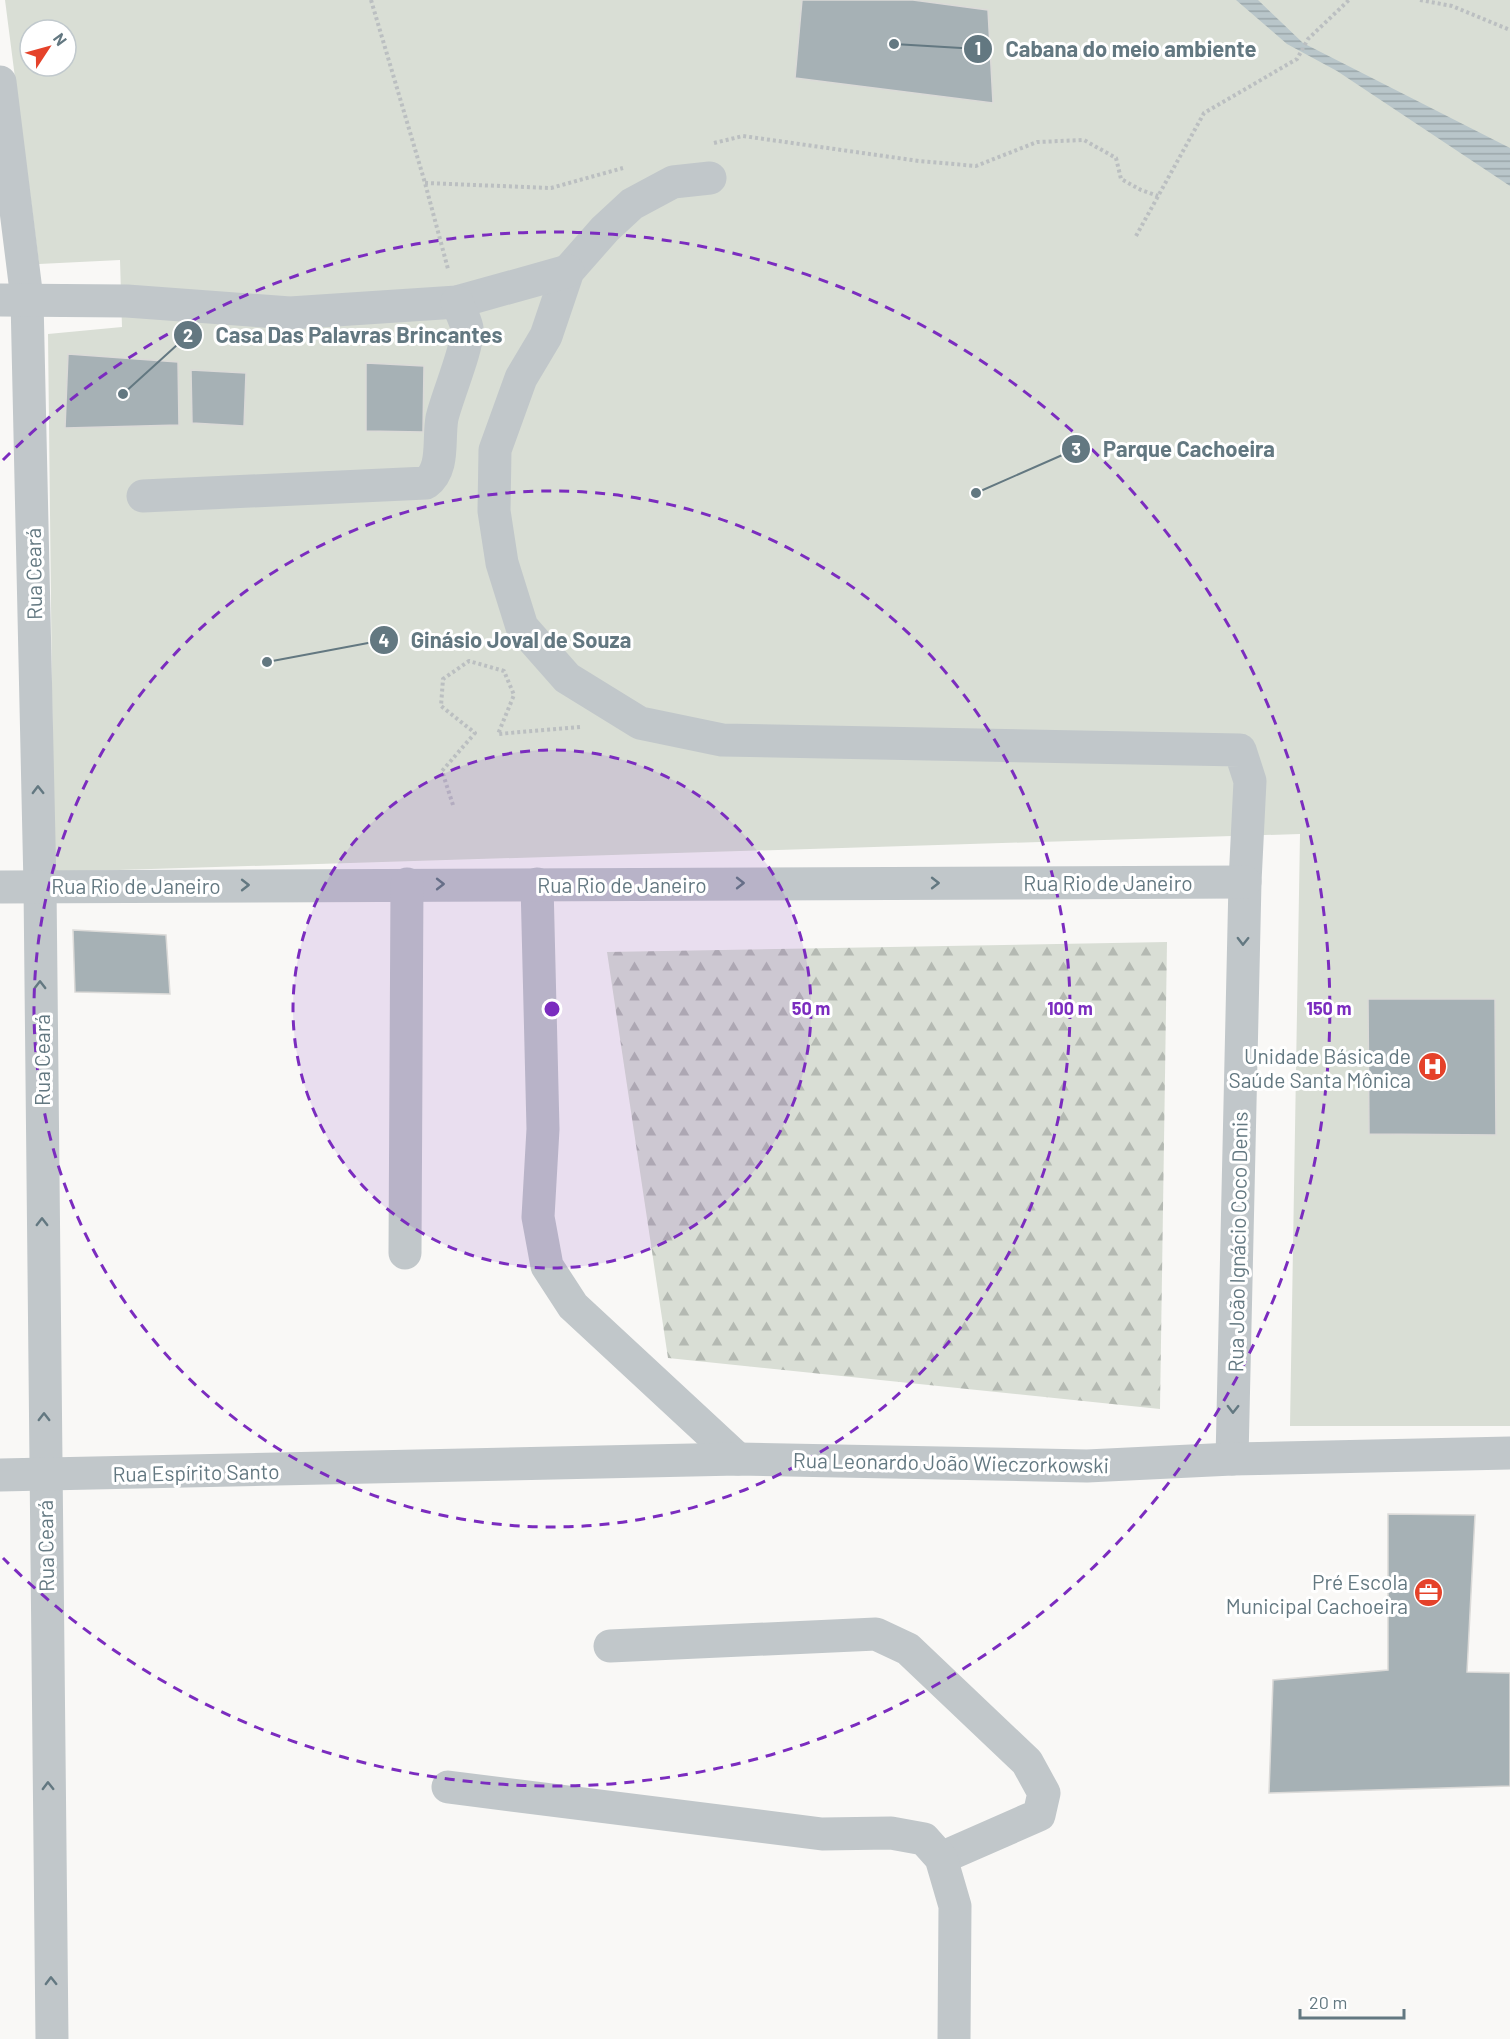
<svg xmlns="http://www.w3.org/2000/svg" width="1510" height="2039" viewBox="0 0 1510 2039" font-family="Barlow,sans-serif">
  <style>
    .green { fill: #d9ded5; fill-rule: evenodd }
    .forest { fill: url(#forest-firs) }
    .water { fill: url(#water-rules) }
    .building { fill: #a6b1b5; stroke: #dbdad8; stroke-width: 1.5 }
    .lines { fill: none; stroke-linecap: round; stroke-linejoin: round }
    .path { stroke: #bbbfc1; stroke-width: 4; stroke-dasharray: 3 3; stroke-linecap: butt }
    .minor { stroke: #c1c7ca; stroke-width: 33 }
    .oneway { stroke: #637881 }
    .ring { fill: none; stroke: #7b2cbf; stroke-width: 3; stroke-dasharray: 10 8 }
    .labels { text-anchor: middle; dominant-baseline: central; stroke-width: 6; stroke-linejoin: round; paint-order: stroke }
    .street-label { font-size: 21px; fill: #637881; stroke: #fff }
    .poi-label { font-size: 21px; fill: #637881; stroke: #fff; text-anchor: end }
    .centre { fill: #7b2cbf; stroke: #fff; stroke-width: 3 }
    .ring-label { font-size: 18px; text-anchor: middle; font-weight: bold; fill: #7b2cbf; stroke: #fff; stroke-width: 6; stroke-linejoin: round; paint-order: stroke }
    .leader { fill: none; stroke: #637881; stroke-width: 2 }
    .callout-dot { fill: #637881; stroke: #fff; stroke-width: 2 }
    .mark-label { font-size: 18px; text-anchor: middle; font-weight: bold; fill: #fff }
    .callout-label { font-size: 22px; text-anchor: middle; font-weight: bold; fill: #637881; stroke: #fff; stroke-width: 6; stroke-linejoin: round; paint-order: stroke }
  </style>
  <defs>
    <pattern id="forest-firs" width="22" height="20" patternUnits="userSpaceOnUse" patternTransform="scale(1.5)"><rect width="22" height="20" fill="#d9ded5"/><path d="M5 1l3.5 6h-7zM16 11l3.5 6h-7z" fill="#b4b9b2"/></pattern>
    <pattern id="water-rules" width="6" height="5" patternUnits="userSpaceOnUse" patternTransform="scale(1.5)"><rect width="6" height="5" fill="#b9c6ca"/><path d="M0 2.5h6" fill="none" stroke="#9aa6a9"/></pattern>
  </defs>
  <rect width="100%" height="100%" fill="#f9f8f6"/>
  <path class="green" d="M5,0h1505v1426h-220l10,-592 -1246,38 -6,-538 74,-7 -2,-67 -81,4zM30,30h36v36h-36z"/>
  <polygon class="forest" points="1167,942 1160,1409 668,1358 607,952"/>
  <polygon class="water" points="1236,0 1258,0 1303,43 1510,148 1510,186 1337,71 1287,44"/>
  <g class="building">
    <polygon points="802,0 913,0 988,10 993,103 795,78"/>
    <polygon points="68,354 178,362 179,425 65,428"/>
    <polygon points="366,363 424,366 423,432 366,431"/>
    <polygon points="191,370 246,373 244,426 192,423"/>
    <polygon points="73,930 166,935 170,994 75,992"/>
    <polygon points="1368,999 1495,999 1496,1135 1369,1134"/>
    <polygon points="1388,1514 1475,1515 1467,1672 1510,1673 1510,1786 1269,1793 1273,1680 1388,1670"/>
  </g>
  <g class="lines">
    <g class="path">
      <polyline points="371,0 425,183 448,269"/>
      <polyline points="1420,0 1452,6 1510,30"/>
      <polyline points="714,143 743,136 919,161 976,166 1037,142 1084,140 1116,158 1121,179 1141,190 1158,196"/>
      <polyline points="425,183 551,188 623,168"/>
      <polyline points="1136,236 1204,113 1297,59 1308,39 1349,0"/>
      <polyline points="453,805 442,771 475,733 441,706 443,679 469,661 504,671 514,695 498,734 580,727"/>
    </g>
    <g class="minor">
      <polyline points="0,82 27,299 40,886 52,2039"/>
      <polyline points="710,178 673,182 632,204 605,229 568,271 546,336 521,378 495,450 494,511 502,563 522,627 567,678 640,723 722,740 1240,750 1250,781 1245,882 1232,1459"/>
      <polyline points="0,300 127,301 290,313 457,302 568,271"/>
      <path d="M143,496l283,-13c19,-14 12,-43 16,-65 5,-22 27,-72 25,-90 -2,-9 -7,-18 -10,-26"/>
      <polyline points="537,884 543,1129 538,1217 547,1266 573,1306 738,1459"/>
      <polyline points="0,887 1245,882"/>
      <polyline points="405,1253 407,884"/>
      <polyline points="0,1475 738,1459 1087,1466 1232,1459 1510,1453"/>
      <polyline points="610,1646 876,1634 908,1649 1027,1762 1044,1793 1039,1815 941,1858"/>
      <polyline points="448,1787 822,1834 891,1833 924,1839 941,1858 955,1906 954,2039"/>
    </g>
  </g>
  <defs><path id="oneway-chevron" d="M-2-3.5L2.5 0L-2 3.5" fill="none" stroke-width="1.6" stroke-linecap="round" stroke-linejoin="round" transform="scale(1.5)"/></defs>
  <g class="oneway">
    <use href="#oneway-chevron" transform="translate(38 790) rotate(-91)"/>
    <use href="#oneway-chevron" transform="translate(740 883)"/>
    <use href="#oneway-chevron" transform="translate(935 883)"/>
    <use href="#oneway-chevron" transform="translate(440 884)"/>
    <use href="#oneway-chevron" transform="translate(245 885)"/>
    <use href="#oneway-chevron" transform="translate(1243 941) rotate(91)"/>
    <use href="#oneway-chevron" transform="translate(40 985) rotate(-90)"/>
    <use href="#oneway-chevron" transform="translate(42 1222) rotate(-90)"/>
    <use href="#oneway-chevron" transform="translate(1233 1409) rotate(91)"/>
    <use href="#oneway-chevron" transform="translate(44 1417) rotate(-90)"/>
    <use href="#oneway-chevron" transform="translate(48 1786) rotate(-91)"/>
    <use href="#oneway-chevron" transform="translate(51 1981) rotate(-91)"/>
  </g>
  <circle cx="552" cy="1009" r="259" fill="#7b2cbf" fill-opacity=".12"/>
  <g class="ring">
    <circle cx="552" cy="1009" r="259"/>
    <circle cx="552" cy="1009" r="518"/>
    <path d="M3 460A777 777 0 1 1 3 1558"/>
  </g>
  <defs>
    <symbol id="hospital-disc" viewBox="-11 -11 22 22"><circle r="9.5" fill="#e5422a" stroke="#fff"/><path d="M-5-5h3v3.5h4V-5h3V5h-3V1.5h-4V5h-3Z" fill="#fff"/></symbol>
    <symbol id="office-disc" viewBox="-11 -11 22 22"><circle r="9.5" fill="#e5422a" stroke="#fff"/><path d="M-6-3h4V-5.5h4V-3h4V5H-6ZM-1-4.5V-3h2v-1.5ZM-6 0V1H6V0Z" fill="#fff"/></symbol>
  </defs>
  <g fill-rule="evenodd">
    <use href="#hospital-disc" x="1416" y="1050" width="33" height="33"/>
    <use href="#office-disc" x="1412" y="1576" width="33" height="33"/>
  </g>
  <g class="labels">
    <g class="street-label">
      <text transform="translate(33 574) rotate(-91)">Rua Ceará</text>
      <text x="1108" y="882">Rua Rio de Janeiro</text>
      <text x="622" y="884">Rua Rio de Janeiro</text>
      <text x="136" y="885">Rua Rio de Janeiro</text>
      <text transform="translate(41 1060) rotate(-90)">Rua Ceará</text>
      <text transform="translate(1237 1242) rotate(-89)">Rua João Ignácio Coco Denis</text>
      <text transform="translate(951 1462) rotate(1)">Rua Leonardo João Wieczorkowski</text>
      <text transform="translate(196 1472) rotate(-1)">Rua Espírito Santo</text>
      <text transform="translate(45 1546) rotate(-91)">Rua Ceará</text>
    </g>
    <g class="poi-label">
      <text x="1411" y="1055">Unidade Básica de<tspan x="1411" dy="24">Saúde Santa Mônica</tspan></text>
      <text x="1408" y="1581">Pré Escola<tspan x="1408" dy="24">Municipal Cachoeira</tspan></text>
    </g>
  </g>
  <circle cx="552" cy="1009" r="9" class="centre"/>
  <g class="ring-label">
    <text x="811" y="1015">50 m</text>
    <text x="1070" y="1015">100 m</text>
    <text x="1329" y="1015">150 m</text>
  </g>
  <path class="leader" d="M894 44L978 49M123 394L188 335M976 493L1076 449M267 662L384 640"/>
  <g class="callout-dot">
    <circle cx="894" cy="44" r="6"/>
    <circle cx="123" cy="394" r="6"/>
    <circle cx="976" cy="493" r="6"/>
    <circle cx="267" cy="662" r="6"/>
    <circle cx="978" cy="49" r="15"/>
    <circle cx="188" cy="335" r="15"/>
    <circle cx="1076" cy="449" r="15"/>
    <circle cx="384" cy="640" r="15"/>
  </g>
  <g class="mark-label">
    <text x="978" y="55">1</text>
    <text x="188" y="342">2</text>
    <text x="1076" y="456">3</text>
    <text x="384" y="647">4</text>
  </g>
  <g class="callout-label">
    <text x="1131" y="57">Cabana do meio ambiente</text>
    <text x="359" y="343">Casa Das Palavras Brincantes</text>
    <text x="1189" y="457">Parque Cachoeira</text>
    <text x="521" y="648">Ginásio Joval de Souza</text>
  </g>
  <g transform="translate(48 48) rotate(54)"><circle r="28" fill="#ffffff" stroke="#c1c9cd" stroke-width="1.5"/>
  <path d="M0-4.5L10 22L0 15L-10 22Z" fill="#e5422a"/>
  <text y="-9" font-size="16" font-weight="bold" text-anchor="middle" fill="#637881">N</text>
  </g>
  <path d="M1300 2009v9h104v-9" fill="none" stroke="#637881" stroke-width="3"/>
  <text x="1309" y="2009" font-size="18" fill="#637881" stroke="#ffffff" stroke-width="4.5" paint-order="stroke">20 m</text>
</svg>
